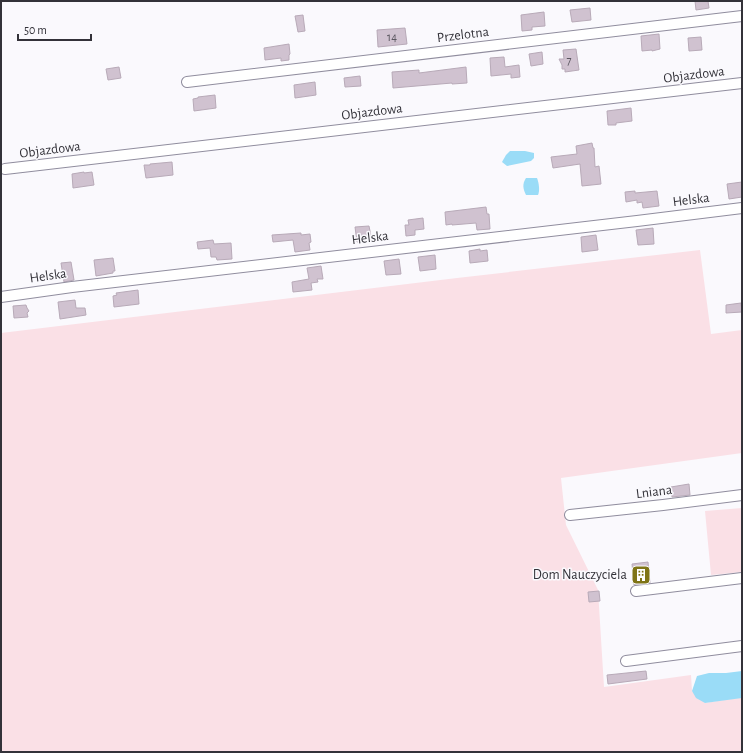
<svg xmlns="http://www.w3.org/2000/svg" width="743" height="753" viewBox="0 0 743 753" font-family="'Alegreya Sans',sans-serif">
  <style>
    .green { fill: #fae0e6 }
    .water { fill: #9adcf7 }
    .building { fill: #d0c2d0; stroke: #b8aab8 }
    .lines { fill: none; stroke-linecap: round; stroke-linejoin: round }
    .minor-casing { stroke: #908d9e; stroke-width: 12 }
    .minor { stroke: #fff; stroke-width: 10 }
    .labels { text-anchor: middle; dominant-baseline: central; stroke-width: 3; stroke-linejoin: round; paint-order: stroke }
    .number-label { font-size: 12px; fill: #5a565f }
    .street-label { font-size: 14px; fill: #333239; stroke: #faf9fd }
    .poi-label { font-size: 14px; fill: #333239; stroke: #faf9fd; text-anchor: end }
  </style>
  <rect width="100%" height="100%" fill="#faf9fd"/>
  <g class="green">
    <polygon points="700,250 711,334 742,330 742,453 561,478 566,525 598,590 604,687 691,675 692,691 705,703 742,697 742,752 1,752 1,333 457,278"/>
    <polygon points="742,508 742,572 711,575 705,511"/>
  </g>
  <g class="water">
    <polygon points="510,151 525,151 534,153 534,158 531,161 507,166 502,162 506,155"/>
    <path d="M526,178h11c2,5 3,13 1,17h-12c-3,-6 -4,-11 0,-17z"/>
    <polygon points="742,671 742,698 705,703 696,698 692,691 697,676 709,673 726,673"/>
  </g>
  <g class="building">
    <polygon points="695,1 708,1 709,8 696,10"/>
    <polygon points="590,8 591,20 572,22 570,10"/>
    <polygon points="544,12 545,26 532,27 532,30 522,31 521,15"/>
    <polygon points="303,15 305,31 298,32 295,16"/>
    <polygon points="405,28 407,44 378,47 377,30"/>
    <polygon points="659,34 660,49 652,51 652,50 642,51 641,36"/>
    <polygon points="701,37 702,50 689,51 688,38"/>
    <polygon points="289,44 290,54 289,55 289,60 281,61 281,58 265,60 264,48"/>
    <polygon points="576,49 579,70 565,72 565,69 562,69 562,65 559,59 564,59 563,50"/>
    <polygon points="542,52 543,64 531,66 529,54"/>
    <polygon points="504,57 505,67 519,65 520,77 511,78 511,74 491,76 490,58"/>
    <polygon points="119,67 121,78 108,80 106,69"/>
    <polygon points="466,67 467,83 452,84 452,83 393,88 392,72 419,70 419,73"/>
    <polygon points="360,76 361,86 345,87 344,78"/>
    <polygon points="315,82 316,95 295,98 294,85"/>
    <polygon points="215,95 216,108 194,111 193,99 198,98 198,97"/>
    <polygon points="631,108 632,121 616,123 616,125 608,125 607,111"/>
    <polygon points="592,143 593,148 594,148 595,167 599,166 601,184 582,186 580,164 553,168 551,157 577,154 576,146"/>
    <polygon points="172,162 173,175 146,178 144,165 150,165 150,164"/>
    <polygon points="84,172 84,173 92,172 94,185 73,188 72,174"/>
    <polygon points="742,182 742,197 729,199 727,184"/>
    <polygon points="635,191 635,193 657,191 659,206 643,208 642,202 637,203 637,200 626,202 625,192"/>
    <polygon points="486,207 487,214 489,214 490,229 477,230 476,223 452,225 452,224 446,225 445,212"/>
    <polygon points="423,218 424,229 415,230 415,235 406,236 405,225 409,225 408,220"/>
    <polygon points="369,226 372,241 357,242 355,227"/>
    <polygon points="653,228 654,244 638,245 636,230"/>
    <polygon points="301,233 301,235 310,234 311,242 309,243 310,250 295,252 293,240 273,242 272,235"/>
    <polygon points="596,235 598,250 582,252 581,237"/>
    <polygon points="213,240 214,244 231,243 232,259 217,260 216,257 211,257 210,248 198,249 197,242"/>
    <polygon points="480,249 480,251 487,250 488,261 470,263 469,251"/>
    <polygon points="435,255 436,269 420,271 418,257"/>
    <polygon points="113,258 115,271 113,271 113,273 96,276 94,260"/>
    <polygon points="399,259 401,274 386,275 384,261"/>
    <polygon points="71,262 74,280 64,282 61,263"/>
    <polygon points="321,266 323,279 317,279 318,282 311,283 312,290 293,292 292,282 309,279 307,268"/>
    <polygon points="138,290 139,304 114,307 113,296 117,295 116,293"/>
    <polygon points="75,300 76,308 85,308 86,315 60,319 58,302"/>
    <polygon points="741,303 742,312 726,313 726,305"/>
    <polygon points="26,305 27,308 29,311 27,313 28,317 14,318 13,306"/>
    <polygon points="689,484 690,495 672,497 671,487"/>
    <polygon points="648,562 650,583 634,585 632,564"/>
    <polygon points="599,591 600,601 589,602 588,592"/>
    <polygon points="646,671 647,679 608,684 607,675"/>
  </g>
  <g class="lines">
    <defs>
      <g id="minor">
        <polyline points="187,82 742,16"/>
        <polyline points="5,169 742,83"/>
        <polyline points="1,297 72,287 637,221 742,208"/>
        <polyline points="570,515 663,505 742,495"/>
        <polyline points="636,591 742,578"/>
        <polyline points="626,661 742,646"/>
      </g>
    </defs>
    <use href="#minor" class="minor-casing"/>
    <use href="#minor" class="minor"/>
  </g>
  <defs>
    <symbol id="building-square" viewBox="-11 -11 22 22"><rect x="-9" y="-9" width="18" height="18" rx="4" fill="#7f7416" stroke="#faf9fd"/><path d="M-4-6H4V6H1V3H-1V6H-4ZM-2.5-4.3h1.7v1.8h-1.7ZM.8-4.3h1.7v1.8H.8ZM-2.5-1h1.7V.8h-1.7ZM.8-1h1.7V.8H.8Z" fill="#fff"/></symbol>
  </defs>
  <g fill-rule="evenodd">
    <use href="#building-square" x="630" y="564" width="22" height="22"/>
  </g>
  <g class="labels">
    <g class="number-label">
      <text x="392" y="37">14</text>
      <text x="569" y="60">7</text>
    </g>
    <g class="street-label">
      <text transform="translate(463 35) rotate(-7)">Przelotna</text>
      <text transform="translate(694 75) rotate(-7)">Objazdowa</text>
      <text transform="translate(372 112) rotate(-7)">Objazdowa</text>
      <text transform="translate(50 150) rotate(-7)">Objazdowa</text>
      <text transform="translate(691 200) rotate(-7)">Helska</text>
      <text transform="translate(370 238) rotate(-7)">Helska</text>
      <text transform="translate(48 276) rotate(-8)">Helska</text>
      <text transform="translate(654 492) rotate(-7)">Lniana</text>
    </g>
    <g class="poi-label">
      <text x="627" y="575">Dom Nauczyciela</text>
    </g>
  </g>
  <rect width="743" height="753" fill="none" stroke="#333239" stroke-width="4"/>
  <path d="M18 34v6h73v-6" fill="none" stroke="#333239" stroke-width="2"/>
  <text x="24" y="34" font-size="12" fill="#333239" stroke="#faf9fd" stroke-width="3" paint-order="stroke">50 m</text>
</svg>
